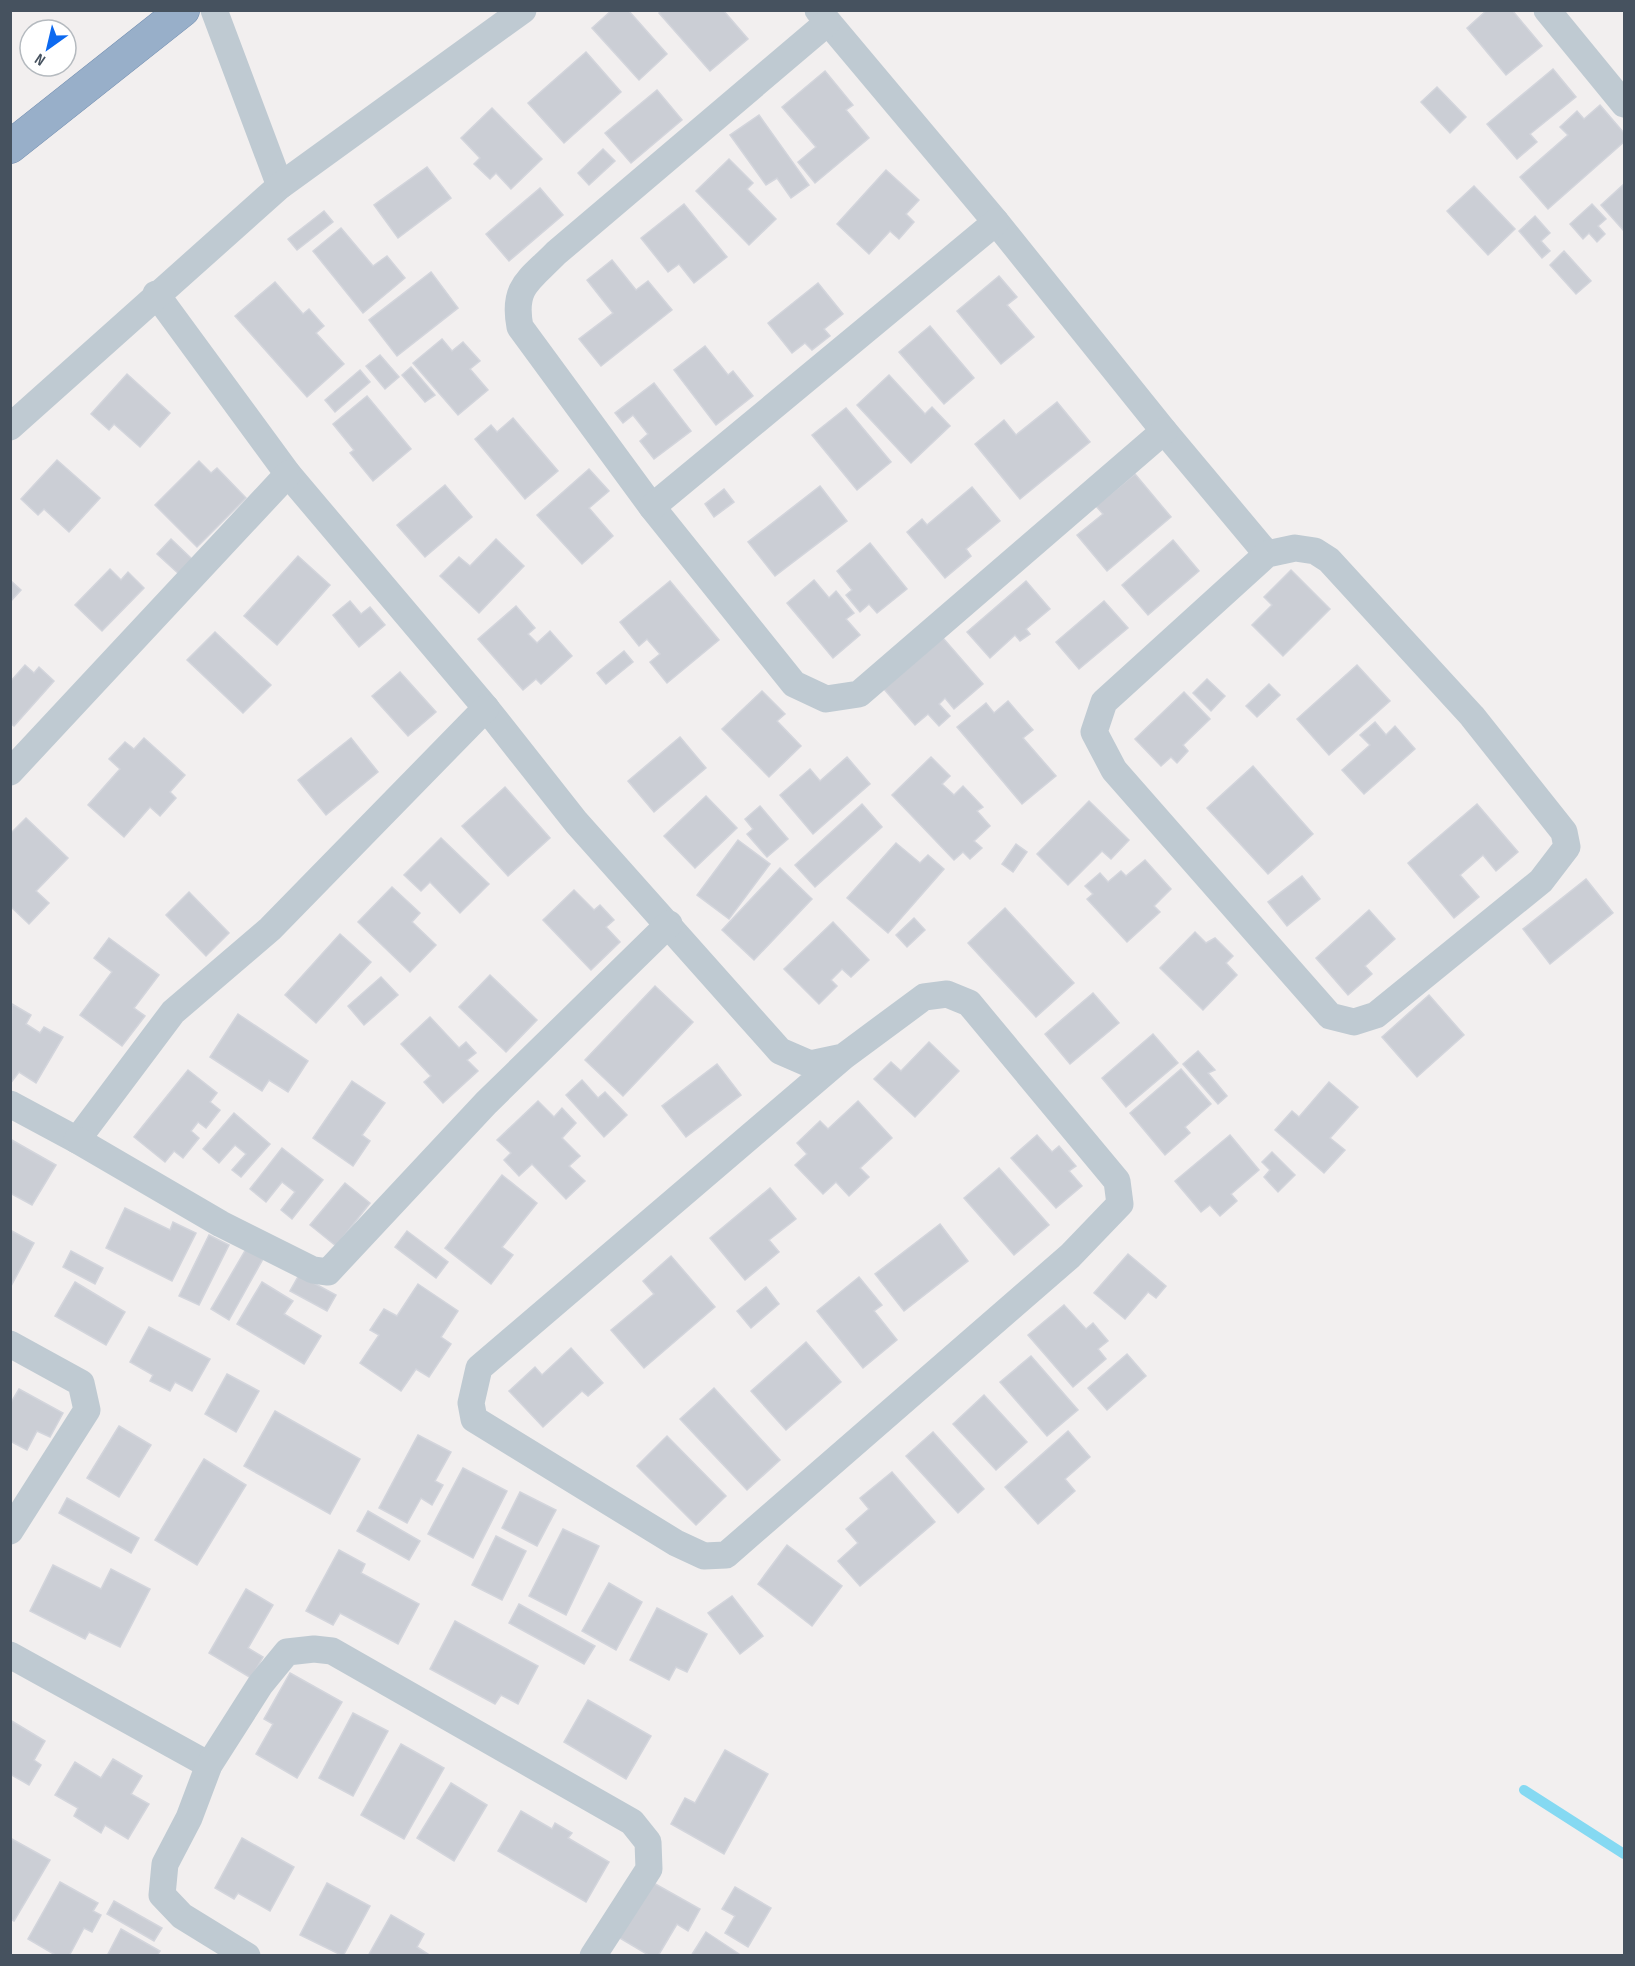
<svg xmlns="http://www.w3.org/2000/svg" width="1635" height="1966" viewBox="0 0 1635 1966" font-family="'Sofia Sans Condensed',sans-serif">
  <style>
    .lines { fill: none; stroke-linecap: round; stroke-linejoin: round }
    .stream { stroke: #85d9f2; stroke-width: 10 }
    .building { fill: #cbced5; stroke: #d3d5dc; stroke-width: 1.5 }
    .trunk-casing { stroke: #6f8bae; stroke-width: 34 }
    .minor { stroke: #bfcad2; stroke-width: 27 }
    .trunk { stroke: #98afc9; stroke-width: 33 }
  </style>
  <rect width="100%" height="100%" fill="#f2efef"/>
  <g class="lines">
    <polyline class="stream" points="1524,1790 1624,1854"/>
  </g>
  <g class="building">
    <polygon points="612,10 628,10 667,54 639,80 592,28"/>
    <polygon points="662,10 723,10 748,39 710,71 659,13"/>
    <polygon points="1487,10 1512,10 1542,46 1506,75 1467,28"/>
    <polygon points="586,52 621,92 564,143 528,103"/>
    <polygon points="1553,69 1576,97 1530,134 1537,142 1517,159 1487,124"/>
    <polygon points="825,71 853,105 846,110 869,138 815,183 798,162 816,147 782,107"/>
    <polygon points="1437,87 1466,117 1450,133 1421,102"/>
    <polygon points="657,90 682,120 631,163 605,133"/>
    <polygon points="1600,105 1624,133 1624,142 1548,209 1520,177 1568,135 1560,127 1577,111 1584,119"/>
    <polygon points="492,108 542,159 511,189 496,173 490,179 474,164 480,158 461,138"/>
    <polygon points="759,115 809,185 791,198 777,178 766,185 730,135"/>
    <polygon points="603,149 615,161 589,185 578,173"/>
    <polygon points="729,159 753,183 747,189 776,219 749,245 696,191"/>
    <polygon points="427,167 451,198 398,238 374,205"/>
    <polygon points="886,170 919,200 906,214 914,222 899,239 890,231 869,254 837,224"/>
    <polygon points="1624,184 1624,231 1601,205"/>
    <polygon points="1474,186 1515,229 1488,255 1447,211"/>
    <polygon points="540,188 563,215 509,261 486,234"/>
    <polygon points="684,204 727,257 694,283 679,264 668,272 641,238"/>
    <polygon points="1592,204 1606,219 1598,226 1605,234 1597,242 1589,233 1583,239 1570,224"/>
    <polygon points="324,211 333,222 297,250 288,239"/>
    <polygon points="1535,216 1550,233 1541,241 1550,251 1542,258 1519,231"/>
    <polygon points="341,228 373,266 387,256 405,278 363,313 313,251"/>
    <polygon points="1564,251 1591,281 1576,294 1550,265"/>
    <polygon points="612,260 636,290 648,281 672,310 601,366 579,339 613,313 587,280"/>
    <polygon points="431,272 458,308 397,356 369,320"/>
    <polygon points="999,276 1017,297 1007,305 1034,337 1001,364 957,311"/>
    <polygon points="275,282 303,314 309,309 324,326 316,333 344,364 307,397 235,316"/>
    <polygon points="818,283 843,314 824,329 830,336 812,350 805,343 792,353 768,323"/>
    <polygon points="930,326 974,378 944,404 899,352"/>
    <polygon points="442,339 452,351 463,342 480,361 470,369 488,390 458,415 413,363"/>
    <polygon points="705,346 728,375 733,371 753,396 716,425 674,370"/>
    <polygon points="380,355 399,377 385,389 366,366"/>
    <polygon points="411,367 435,395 425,402 402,375"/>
    <polygon points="360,370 370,382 335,412 325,400"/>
    <polygon points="127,374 170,413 140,447 114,424 109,430 91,414"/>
    <polygon points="889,375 925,414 932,407 950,426 911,463 857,405"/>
    <polygon points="654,383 691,431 654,459 640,441 648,434 633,415 623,423 615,413"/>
    <polygon points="367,396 411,449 373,481 350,453 354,450 333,424"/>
    <polygon points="1057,402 1090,442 1020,499 975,444 1004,420 1016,435"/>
    <polygon points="846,408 891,462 857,490 812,435"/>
    <polygon points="513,418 558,471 525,499 475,439 491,425 497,432"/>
    <polygon points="57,460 100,498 69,532 44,509 38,515 21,499"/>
    <polygon points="199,461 211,473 217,468 246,498 197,547 155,505"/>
    <polygon points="589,469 609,491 589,508 613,536 582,564 537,515"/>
    <polygon points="1135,474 1171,517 1107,571 1077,535 1103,514 1096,506"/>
    <polygon points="445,485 472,517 425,557 397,525"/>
    <polygon points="820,486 847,521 775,576 748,542"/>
    <polygon points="972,487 1000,521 966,549 971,556 945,578 907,532 922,519 927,525"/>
    <polygon points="724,489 734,502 714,517 705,504"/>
    <polygon points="171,539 193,560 179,574 157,554"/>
    <polygon points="496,539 524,566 479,613 440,576 459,557 470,566"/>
    <polygon points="1173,540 1199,571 1148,615 1122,585"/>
    <polygon points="870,543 907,589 877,613 869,604 860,612 846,595 852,590 837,571"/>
    <polygon points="298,556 330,585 277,645 244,616"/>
    <polygon points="110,569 121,580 128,572 144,588 102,631 75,605"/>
    <polygon points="1291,570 1330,609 1283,656 1252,625 1272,605 1264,597"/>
    <polygon points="10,580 21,590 10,602"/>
    <polygon points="814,580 829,598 836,591 854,613 846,619 860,635 833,658 787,603"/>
    <polygon points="670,581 719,640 667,683 650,662 660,654 647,639 639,646 620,622"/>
    <polygon points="1026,581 1050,609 1026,629 1030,634 1020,641 1015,635 990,658 967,632"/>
    <polygon points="350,601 361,614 370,607 385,625 359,647 333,615"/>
    <polygon points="1104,601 1128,628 1079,669 1056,642"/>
    <polygon points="516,606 535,628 528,634 537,643 550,631 572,656 541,684 536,679 523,690 478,639"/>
    <polygon points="215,632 271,685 243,713 187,660"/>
    <polygon points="943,638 983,684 954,709 945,698 939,704 950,716 939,726 928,714 915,725 884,689"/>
    <polygon points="624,651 633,662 606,684 597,673"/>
    <polygon points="25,665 34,673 39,667 54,681 14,726 10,723 10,682"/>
    <polygon points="1357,665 1390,701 1329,755 1297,719"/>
    <polygon points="400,672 436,712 408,736 372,696"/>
    <polygon points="1207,679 1225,696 1211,711 1193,693"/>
    <polygon points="1269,684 1280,695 1257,717 1246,706"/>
    <polygon points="762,691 785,714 777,721 801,746 769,777 722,729"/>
    <polygon points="1184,692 1210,719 1183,745 1188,751 1177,763 1171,757 1161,766 1135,739"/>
    <polygon points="1008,701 1033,730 1023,738 1056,776 1022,804 957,727 986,703 994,713"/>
    <polygon points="1375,722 1386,735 1395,726 1415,749 1364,794 1342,770 1370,745 1360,735"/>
    <polygon points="680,737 706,768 654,812 628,781"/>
    <polygon points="144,738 185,775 170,792 176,798 160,816 150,807 124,837 88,805 120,769 109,759 125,742 134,749"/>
    <polygon points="351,738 378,772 326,815 298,780"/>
    <polygon points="847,757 870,784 813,834 780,795 810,769 820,781"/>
    <polygon points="931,757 950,776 942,784 954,795 963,786 983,807 977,811 990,826 974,841 982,848 970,859 963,852 954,860 892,795"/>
    <polygon points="1253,766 1313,834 1268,874 1207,808"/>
    <polygon points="505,787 550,838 508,876 462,826"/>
    <polygon points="706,796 737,828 695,868 664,836"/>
    <polygon points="1089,801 1129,840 1111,859 1102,851 1068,885 1037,854"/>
    <polygon points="862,804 882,827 815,887 795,865"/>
    <polygon points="1477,804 1518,852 1496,871 1483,855 1460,875 1479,897 1454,918 1408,863"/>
    <polygon points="760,806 788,839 767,857 747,834 753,829 745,819"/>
    <polygon points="26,818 68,858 36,891 49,903 29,924 10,906 10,834"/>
    <polygon points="441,838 489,884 460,913 430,882 421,891 404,875"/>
    <polygon points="738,840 770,864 729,919 697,895"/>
    <polygon points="896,843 920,863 928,855 944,869 888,933 847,898"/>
    <polygon points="1016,844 1027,852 1013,872 1002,864"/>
    <polygon points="1145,860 1171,889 1154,906 1160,912 1127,942 1087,899 1093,894 1085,886 1100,873 1108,882 1121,871 1126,876"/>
    <polygon points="780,868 812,899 754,960 722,930"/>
    <polygon points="1302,876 1320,899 1287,926 1268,902"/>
    <polygon points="1586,879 1613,913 1550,964 1523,929"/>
    <polygon points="392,887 420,913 412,922 436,945 410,972 358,922"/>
    <polygon points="574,890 594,910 600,905 614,920 606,927 620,942 591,970 543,920"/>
    <polygon points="189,892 229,933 206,956 166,915"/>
    <polygon points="1005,908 1074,983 1036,1017 968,943"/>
    <polygon points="1369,910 1395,939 1365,966 1372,974 1348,995 1316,958"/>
    <polygon points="914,918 925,930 907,947 896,935"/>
    <polygon points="833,922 869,960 851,977 842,969 831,980 837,986 819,1004 784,969"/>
    <polygon points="1195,932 1206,943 1215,938 1233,956 1226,963 1237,975 1203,1010 1160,968"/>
    <polygon points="340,934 371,962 316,1023 285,995"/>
    <polygon points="109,938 159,975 134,1008 145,1016 122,1046 80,1015 112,972 94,958"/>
    <polygon points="490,975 537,1020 506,1052 459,1007"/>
    <polygon points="381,977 398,995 364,1025 348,1006"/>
    <polygon points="655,986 693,1022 623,1096 585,1060"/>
    <polygon points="1093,993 1119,1023 1070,1064 1045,1034"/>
    <polygon points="1429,995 1464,1035 1417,1077 1382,1037"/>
    <polygon points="12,1004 31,1015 26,1024 40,1033 44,1027 63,1037 36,1083 19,1072 10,1084"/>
    <polygon points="238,1014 308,1061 288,1092 269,1080 262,1091 210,1057"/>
    <polygon points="430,1017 459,1048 466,1042 476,1053 467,1060 478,1071 443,1103 424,1082 431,1076 401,1044"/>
    <polygon points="1153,1034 1178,1063 1126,1107 1102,1078"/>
    <polygon points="929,1042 959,1071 915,1117 874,1079 891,1062 901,1071"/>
    <polygon points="1198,1051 1215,1070 1208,1073 1227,1096 1218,1104 1183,1064"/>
    <polygon points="717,1064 741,1095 686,1137 662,1106"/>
    <polygon points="1181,1069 1211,1104 1185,1127 1190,1133 1165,1155 1130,1113"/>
    <polygon points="188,1070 217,1093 210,1102 220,1110 206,1128 198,1122 191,1131 199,1138 183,1158 174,1151 165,1162 134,1137"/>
    <polygon points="582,1080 598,1098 605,1092 627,1115 604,1137 566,1095"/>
    <polygon points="352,1081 385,1103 362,1135 370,1141 353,1166 313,1138"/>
    <polygon points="1329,1082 1358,1107 1330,1138 1345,1150 1324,1173 1275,1130 1292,1111 1299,1117"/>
    <polygon points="538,1101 554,1117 562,1108 576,1123 562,1138 580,1156 569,1166 585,1181 566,1199 532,1164 519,1176 504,1160 511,1153 497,1140"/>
    <polygon points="858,1101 892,1138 860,1168 869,1177 849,1196 836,1182 823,1194 795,1165 807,1154 797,1143 820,1121 828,1129"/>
    <polygon points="234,1113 270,1144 241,1177 232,1170 246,1154 235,1145 219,1163 203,1149"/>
    <polygon points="1037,1135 1052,1152 1059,1146 1076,1166 1069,1171 1082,1186 1056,1208 1011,1158"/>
    <polygon points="1230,1135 1259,1170 1231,1194 1237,1201 1220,1216 1210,1205 1201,1212 1175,1181"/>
    <polygon points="10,1139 56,1165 32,1205 10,1193"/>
    <polygon points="282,1148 323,1180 292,1219 281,1210 295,1192 282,1182 266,1202 250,1189"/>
    <polygon points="1272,1152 1295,1175 1278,1192 1264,1177 1270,1170 1262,1162"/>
    <polygon points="999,1168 1049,1225 1014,1255 964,1198"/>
    <polygon points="502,1175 537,1203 502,1247 513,1255 491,1284 445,1248"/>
    <polygon points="345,1183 370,1203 336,1246 310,1225"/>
    <polygon points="770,1188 796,1219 769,1240 779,1252 745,1280 710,1238"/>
    <polygon points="125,1208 170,1230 173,1222 196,1233 172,1281 106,1248"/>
    <polygon points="940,1224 968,1261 904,1311 875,1274"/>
    <polygon points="10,1230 34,1243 10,1288"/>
    <polygon points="407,1231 448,1262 436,1278 395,1247"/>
    <polygon points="209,1235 229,1245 199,1305 179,1296"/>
    <polygon points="246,1249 263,1259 229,1320 211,1309"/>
    <polygon points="71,1251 103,1268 95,1284 63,1267"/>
    <polygon points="1128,1254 1166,1286 1156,1298 1148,1292 1125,1319 1094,1293"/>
    <polygon points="671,1256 715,1307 644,1368 611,1330 654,1294 643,1281"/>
    <polygon points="299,1275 336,1295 327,1311 290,1291"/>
    <polygon points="859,1277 882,1305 874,1311 897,1340 863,1368 817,1311"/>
    <polygon points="75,1282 125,1312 106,1345 55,1316"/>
    <polygon points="262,1282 293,1301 284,1314 321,1336 304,1364 237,1324"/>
    <polygon points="418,1284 458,1311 441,1337 451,1344 429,1377 416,1369 401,1391 360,1363 379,1335 370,1330 384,1309 397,1316"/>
    <polygon points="766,1287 779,1304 751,1328 737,1311"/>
    <polygon points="1064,1305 1086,1329 1093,1323 1108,1341 1098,1349 1106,1359 1073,1387 1028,1335"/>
    <polygon points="149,1327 210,1359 192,1391 175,1382 170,1391 150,1381 153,1375 130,1362"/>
    <polygon points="806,1342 841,1382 786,1430 751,1391"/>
    <polygon points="571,1348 603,1383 588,1396 582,1391 543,1427 509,1391 535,1367 542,1375"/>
    <polygon points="1127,1354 1146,1376 1107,1410 1088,1388"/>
    <polygon points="1031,1356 1078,1410 1047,1436 1000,1382"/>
    <polygon points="227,1374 259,1391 236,1432 205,1414"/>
    <polygon points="714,1388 780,1460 747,1490 680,1419"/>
    <polygon points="19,1389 63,1413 50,1437 37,1431 27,1450 10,1441 10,1404"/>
    <polygon points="984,1395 1027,1442 996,1470 953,1424"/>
    <polygon points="275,1411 360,1459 330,1514 244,1466"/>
    <polygon points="119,1426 151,1445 119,1497 87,1478"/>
    <polygon points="1068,1431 1090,1457 1065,1479 1075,1491 1038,1524 1005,1487"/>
    <polygon points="933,1432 984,1489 958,1513 906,1456"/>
    <polygon points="418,1435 451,1452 435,1481 443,1485 432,1505 421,1498 407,1523 379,1508"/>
    <polygon points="667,1436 726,1496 696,1525 637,1466"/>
    <polygon points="204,1459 246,1485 197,1565 155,1540"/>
    <polygon points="463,1468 507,1491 473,1558 428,1534"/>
    <polygon points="892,1472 935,1522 860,1586 838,1561 858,1543 846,1529 869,1509 860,1498"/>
    <polygon points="520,1492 556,1510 537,1546 502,1528"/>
    <polygon points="67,1498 139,1538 131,1553 59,1513"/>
    <polygon points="368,1511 420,1541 409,1560 357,1531"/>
    <polygon points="563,1529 599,1546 566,1615 529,1596"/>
    <polygon points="496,1536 526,1551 502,1600 472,1585"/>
    <polygon points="787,1545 842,1586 812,1626 758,1584"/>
    <polygon points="339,1550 365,1564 361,1573 419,1604 398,1644 340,1613 333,1625 306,1611"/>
    <polygon points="53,1565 101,1589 111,1569 150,1589 120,1647 89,1632 85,1639 30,1611"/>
    <polygon points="609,1583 642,1602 616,1650 582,1631"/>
    <polygon points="246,1589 273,1605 248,1648 263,1657 251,1678 209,1653"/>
    <polygon points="732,1596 763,1636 740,1654 708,1613"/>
    <polygon points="519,1604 595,1646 584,1664 509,1623"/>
    <polygon points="657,1608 707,1634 687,1672 676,1667 669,1680 630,1660"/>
    <polygon points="455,1621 538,1666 518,1704 501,1695 495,1704 430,1669"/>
    <polygon points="290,1673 342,1702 297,1778 256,1754 273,1724 264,1719"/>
    <polygon points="588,1700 651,1736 626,1779 564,1742"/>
    <polygon points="353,1713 388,1731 353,1796 319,1778"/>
    <polygon points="10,1720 45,1741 34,1760 41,1765 29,1785 10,1774"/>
    <polygon points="401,1744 444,1768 404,1839 361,1815"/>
    <polygon points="725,1750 768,1774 724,1854 671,1824 685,1798 695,1803"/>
    <polygon points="113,1759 142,1776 131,1794 149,1804 128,1839 105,1825 101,1833 74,1816 78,1808 55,1795 75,1762 101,1778"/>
    <polygon points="451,1783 487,1805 454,1861 417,1838"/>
    <polygon points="521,1811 552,1829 555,1823 572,1833 568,1838 609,1862 586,1902 498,1851"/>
    <polygon points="10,1838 50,1860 14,1921 10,1919"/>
    <polygon points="242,1838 294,1867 270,1911 238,1893 234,1899 215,1888"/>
    <polygon points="650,1881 700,1909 688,1931 677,1924 658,1956 650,1956 618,1937"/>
    <polygon points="60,1882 98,1903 93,1911 101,1915 92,1932 84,1928 69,1956 57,1956 28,1939"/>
    <polygon points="327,1883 370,1906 343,1956 300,1935"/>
    <polygon points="735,1887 771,1908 748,1947 725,1933 735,1916 722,1909"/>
    <polygon points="114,1901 162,1928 154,1941 107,1914"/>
    <polygon points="391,1915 424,1934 417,1947 431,1956 368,1956"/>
    <polygon points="121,1929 160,1951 157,1956 107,1956"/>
    <polygon points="706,1932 742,1956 691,1956"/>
  </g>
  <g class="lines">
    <defs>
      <polyline id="trunk" points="10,147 183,10"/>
    </defs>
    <use href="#trunk" class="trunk-casing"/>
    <g class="minor">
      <polyline points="214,10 280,186"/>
      <polyline points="818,10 996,222 1164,431 1267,554"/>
      <polyline points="1547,10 1624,104"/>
      <path d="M827,23l-271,230c-26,27 -44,33 -36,74l132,180 142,177 32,15 33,-5 305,-263"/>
      <polyline points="156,294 288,474 486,708 576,822 780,1051 810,1064 843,1057 924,997 947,994 969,1003 1117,1181 1120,1204 1070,1256 726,1555 704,1556 676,1543 474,1419 471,1403 479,1368 843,1057"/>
      <polyline points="10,427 280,186 523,10"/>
      <polyline points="652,507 996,222"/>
      <polygon points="1295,548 1315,551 1329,560 1472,716 1564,832 1567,847 1541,881 1376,1015 1354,1022 1330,1016 1114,770 1094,732 1104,702 1267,554"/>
      <polyline points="10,772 288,474"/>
      <polyline points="10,1104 77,1140 173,1012 270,929 486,708"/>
      <polyline points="77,1140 221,1224 313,1270 328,1272 486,1103 669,924"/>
      <polyline points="10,1344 81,1383 87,1410 10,1531"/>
      <polyline points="10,1655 209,1765"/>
      <polyline points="247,1956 182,1916 162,1895 165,1864 189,1818 209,1765 260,1685 287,1652 314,1649 332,1651 632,1822 648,1842 649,1869 593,1956"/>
    </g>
    <use href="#trunk" class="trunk"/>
  </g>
  <rect width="1635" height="1966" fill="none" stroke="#46525f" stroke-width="24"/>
  <g transform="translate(48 48) rotate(214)"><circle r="28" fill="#ffffff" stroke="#b5babf" stroke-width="1.5"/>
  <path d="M0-4.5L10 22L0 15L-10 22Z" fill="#0c69f0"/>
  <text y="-9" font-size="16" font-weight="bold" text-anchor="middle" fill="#46525f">N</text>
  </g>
</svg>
